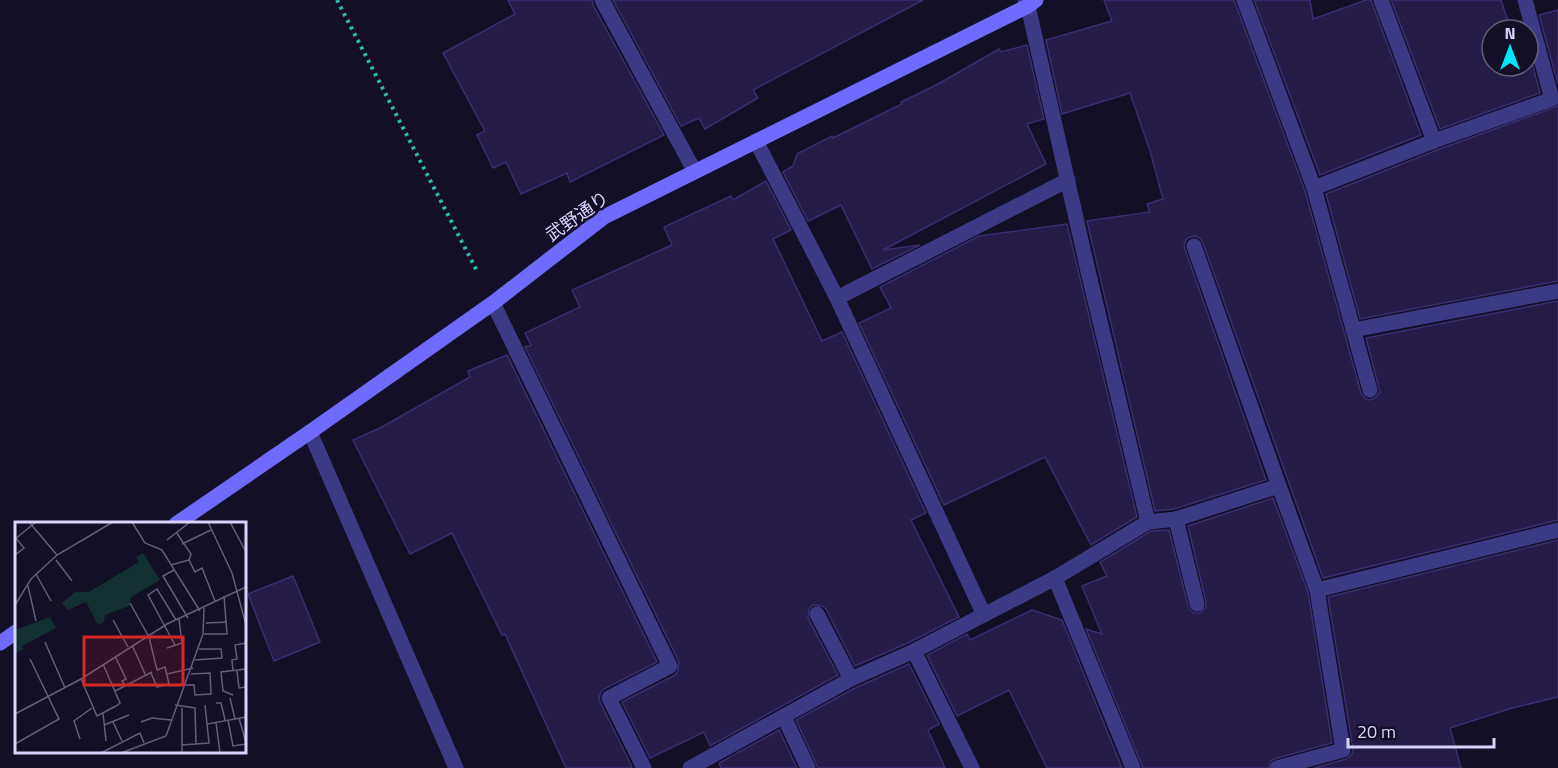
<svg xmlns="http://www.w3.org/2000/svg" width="1558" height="768" viewBox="0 0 1558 768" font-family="'Titillium Web','Noto Sans JP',sans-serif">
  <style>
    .building { fill: #241b47; stroke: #3b2d73; stroke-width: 1.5 }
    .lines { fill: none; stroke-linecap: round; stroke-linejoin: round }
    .path { stroke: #2fb8b0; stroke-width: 4; stroke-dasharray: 3 4.5; stroke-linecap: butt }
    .lane { stroke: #3d3a85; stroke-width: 15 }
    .street { stroke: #3d3a85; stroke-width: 15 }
    .secondary { stroke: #6f6bff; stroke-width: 15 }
    .labels { text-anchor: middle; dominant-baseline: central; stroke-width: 5; stroke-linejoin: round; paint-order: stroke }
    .street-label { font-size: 18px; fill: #d9d4ff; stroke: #130f26 }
    .inset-road { fill: none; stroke: #625e7d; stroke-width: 1.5 }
    .view { fill: #d62828; fill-opacity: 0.15; stroke: #d62828; stroke-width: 3 }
    .inset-edge { fill: none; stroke: #d9d4ff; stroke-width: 3 }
  </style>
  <rect width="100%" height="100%" fill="#130f26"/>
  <g class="building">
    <polygon points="508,0 592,0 593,5 664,135 570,182 567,173 521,194 506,162 493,168 477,135 485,131 443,53 515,14"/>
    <polygon points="613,0 923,0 753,90 758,98 705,129 699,118 681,126"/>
    <polygon points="1104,0 1234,0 1305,191 1361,393 1364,397 1368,400 1373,399 1377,396 1380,392 1366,338 1558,301 1558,520 1323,578 1203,243 1200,238 1195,236 1190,237 1186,240 1184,245 1185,249 1266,480 1174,509 1155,511 1087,221 1150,212 1147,204 1163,199 1150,151 1130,93 1062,114 1046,40 1112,21"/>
    <polygon points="1254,0 1310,0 1313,19 1366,0 1371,0 1421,135 1320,175"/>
    <polygon points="1391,0 1501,0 1509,24 1521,21 1523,30 1492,30 1492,66 1528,66 1528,48 1540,93 1440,129"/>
    <polygon points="1558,10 1558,84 1539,15"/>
    <polygon points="1027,45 1044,119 1027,124 1046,164 883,250 920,245 872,269 841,205 808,221 783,172 793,166 797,154 832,136 833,138 902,104 901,102 940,83 999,49 1001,52"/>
    <polygon points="1558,106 1558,281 1360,319 1326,194 1437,150"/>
    <polygon points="766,181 791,230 773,239 822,341 842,332 926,513 911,520 959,617 910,642 855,666 826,609 822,606 813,605 809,609 808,618 838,675 710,746 704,732 650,758 622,702 675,675 678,671 679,662 525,347 531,345 525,333 580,307 572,290 672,245 664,227 731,196 733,200"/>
    <polygon points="1067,224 1137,517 1091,545 1045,457 944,505 859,323 891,308 880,287 979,236"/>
    <polygon points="507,355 657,662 604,689 601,692 599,697 600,702 632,767 630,768 566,768 505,634 502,635 452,533 410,554 353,440 382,427 470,377 468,371"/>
    <polygon points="1273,498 1308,592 1332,743 1274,759 1270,762 1268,768 1143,768 1086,629 1102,634 1082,586 1107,576 1100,562 1151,531 1169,530 1188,606 1190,610 1194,613 1200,613 1206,607 1206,602 1188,526"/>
    <polygon points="1558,540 1558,697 1512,708 1450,728 1461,768 1314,768 1346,759 1352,754 1353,749 1328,597"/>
    <polygon points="293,576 320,642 274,661 248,594"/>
    <polygon points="1032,610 1062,620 1122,768 1047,768 1009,690 957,716 927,655 967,634 970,640"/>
    <polygon points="909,664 939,724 928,730 945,768 818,768 796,720 855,688"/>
    <polygon points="779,730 797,768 721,768 719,763"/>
  </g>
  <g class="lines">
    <polyline class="path" points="337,0 478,273"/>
    <g class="lane">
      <polyline points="1244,0 1314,188 1370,390"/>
      <polyline points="1194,246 1279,486"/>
      <polyline points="837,298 1068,180"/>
      <polyline points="1353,330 1558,291"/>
      <polyline points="1176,519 1197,604"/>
      <polyline points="817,614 851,679"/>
      <polyline points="914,651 972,768"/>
      <polyline points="784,717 808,768"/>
    </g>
    <g class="street">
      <polyline points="602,0 695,172"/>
      <polyline points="1025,0 1028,6 1088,271 1148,522 1176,519 1279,486 1317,590 1343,750 1277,768"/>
      <polyline points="1381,0 1434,141"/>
      <polyline points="756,141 837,298 984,615"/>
      <polyline points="1314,188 1434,141 1552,99 1525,0"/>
      <polyline points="493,303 670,666 609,698 644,768"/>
      <polyline points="310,432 456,768"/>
      <polyline points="1055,578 1133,768"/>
      <polyline points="1317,590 1558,530"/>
      <polyline points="690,768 851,679 914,651 1055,578 1148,522"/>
    </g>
    <g class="secondary">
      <polyline points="176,524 310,432 493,303 604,217 1028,6 1036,0"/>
      <polyline points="0,643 16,632"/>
    </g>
  </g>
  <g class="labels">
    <g class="street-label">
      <text transform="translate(577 216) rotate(-35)">武野通り</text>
    </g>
  </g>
  <g transform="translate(15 522)">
    <rect width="231" height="231" fill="#130f26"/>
    <path d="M128,31l17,27 -29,17 -2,9 -24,9 -1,7 -6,3 -12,-23 -18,8 -6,-7 13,-11h14l50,-30 -3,-5zM35,95l6,11 -34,18 1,3 -8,5v-24z" fill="#12302f"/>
    <path class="inset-road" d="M14,0l28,33M117,0l13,21 17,7 38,61M193,0l24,51 14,52M215,0l16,30M161,10l15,22 -2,6 6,12 7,-4 13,33M0,17l21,-17M152,18l23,-18M167,22l29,-14M0,33l9,-7 -8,-10M41,38l16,21M156,43l18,-5M159,48l-11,6 25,42M21,52l15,27M13,64l8,35M115,81l19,34 8,33 8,-3 4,17 -12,3 -6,-14M0,83l16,-26 26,-24 56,-33M98,98l15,27M191,101l21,-1M189,112h23l-3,-38M30,120l20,46M117,123l14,31M160,123l-27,-50 9,-6 19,31M152,126l15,-5 -3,-24M100,134l11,23 -4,2 3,5M180,138l27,-2 -1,-9h-22M218,149l-1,-11 5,-1 -2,-14 11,-2M222,149l2,17 7,-1M152,152l26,-6M66,157l16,37 19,-10 4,-3 -17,-39M169,163h10l1,10 16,-1 -1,-21 -19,1M100,169l37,-19M218,173l-10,-4 -2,-19 25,-3M215,176l5,21M201,181h5l4,17M160,183l20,3 1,36M190,183l2,19M88,191l3,28M0,192l66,-35 86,-55 79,-37M224,196l7,25M213,198l5,26 13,-2M98,200l9,19M126,200l11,-4 19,2M201,200l4,31M89,203l25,-10M65,217l-6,-18 18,-13M0,222l44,-25 -29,-60M167,223l27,-2 -2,-19 39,-7M86,231l39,-20 4,10M106,231l45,-17 37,-102 1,-26M167,231v-45"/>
    <path class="view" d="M69,115h99v48h-99z"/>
    <rect width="231" height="231" class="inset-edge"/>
  </g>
  <g transform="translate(1510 48)"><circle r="28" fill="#130f26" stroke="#625e7d" stroke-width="1.5"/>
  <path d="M0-4.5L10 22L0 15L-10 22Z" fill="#00e5ff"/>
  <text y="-9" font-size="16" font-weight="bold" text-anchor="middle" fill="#d9d4ff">N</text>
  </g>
  <path d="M1348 738v9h146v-9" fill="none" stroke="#d9d4ff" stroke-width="3"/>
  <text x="1357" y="738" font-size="18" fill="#d9d4ff" stroke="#130f26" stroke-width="4.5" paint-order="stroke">20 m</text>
</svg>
